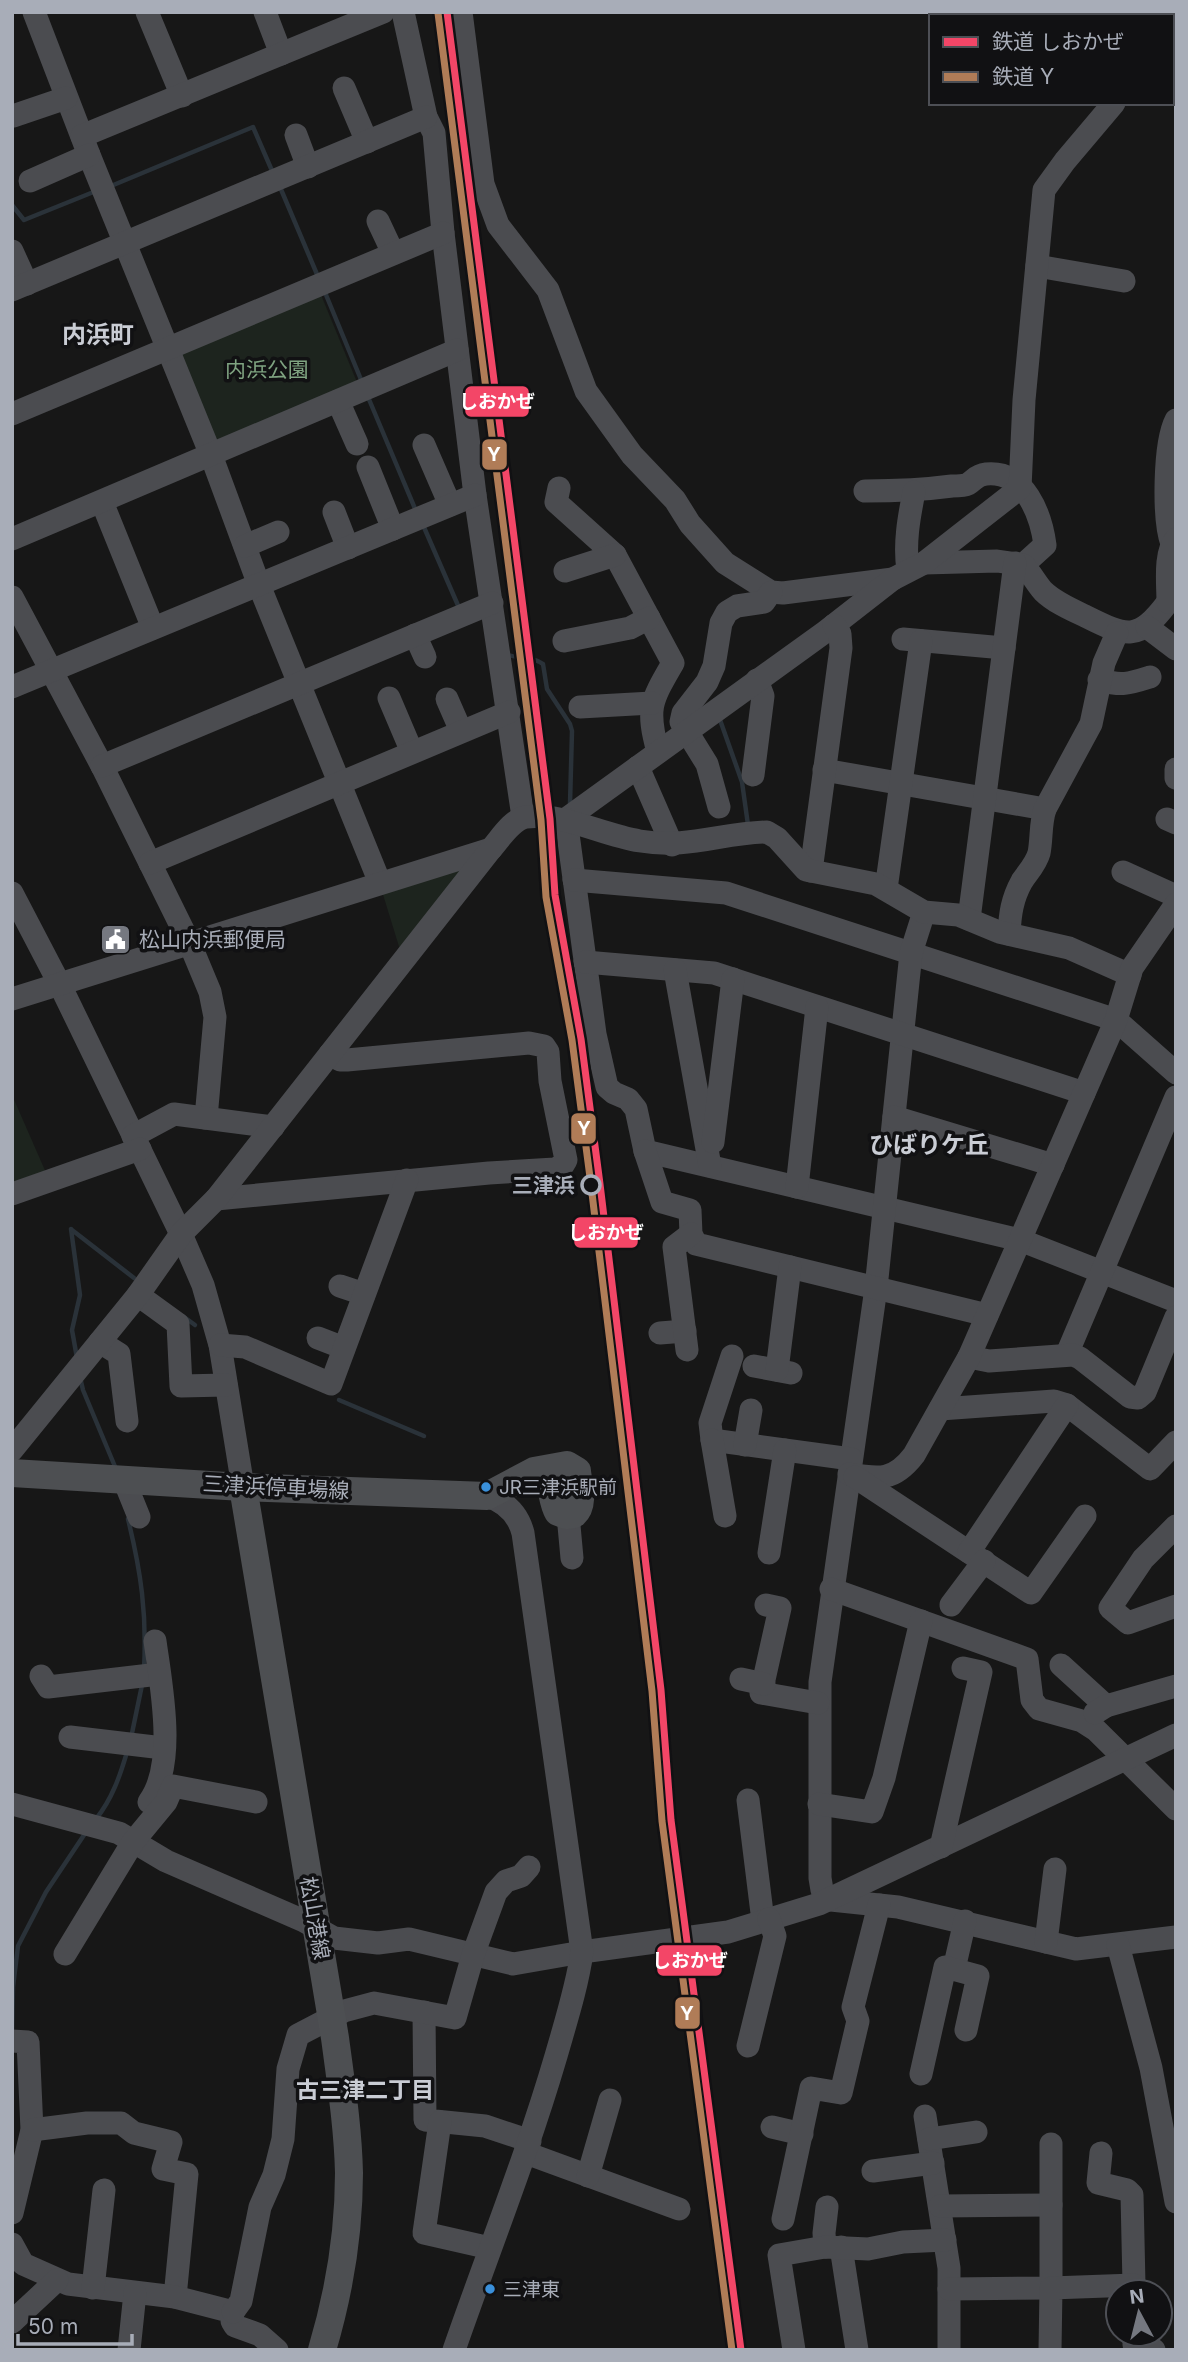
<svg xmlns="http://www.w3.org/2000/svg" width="1188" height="2362" viewBox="0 0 1188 2362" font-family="Inter,'Noto Sans JP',sans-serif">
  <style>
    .green { fill: #1d241e }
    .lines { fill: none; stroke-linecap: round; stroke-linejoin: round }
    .stream { stroke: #2a3239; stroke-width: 4.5 }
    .minor { stroke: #4b4c50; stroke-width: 23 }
    .major { stroke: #4d4f52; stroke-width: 28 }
    .rail-1-casing { stroke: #111113; stroke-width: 12 }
    .rail-2-casing { stroke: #111113; stroke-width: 12 }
    .rail-1 { stroke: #f34667; stroke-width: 7 }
    .rail-2 { stroke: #b07c57; stroke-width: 7 }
    .stop-dot { fill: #111113; stroke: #a8adb8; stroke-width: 3.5 }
    .bus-dot { fill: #3a90db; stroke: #111113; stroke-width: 2.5 }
    .labels { text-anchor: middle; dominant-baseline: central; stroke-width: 7; stroke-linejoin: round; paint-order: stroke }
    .bus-label { font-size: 19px; fill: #a8adb8; stroke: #111113; text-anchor: start }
    .park-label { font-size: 21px; fill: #7fa381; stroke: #111113 }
    .poi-label { font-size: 21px; fill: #a8adb8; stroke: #111113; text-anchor: start }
    .stop-label { font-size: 21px; font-weight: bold; fill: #a8adb8; stroke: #111113; text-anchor: end }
    .street-label { font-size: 21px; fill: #a8adb8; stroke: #111113 }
    .neighbourhood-label { font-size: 23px; font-weight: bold; fill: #c9ccd4; stroke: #111113 }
    .quarter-label { font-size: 24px; font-weight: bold; fill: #c9ccd4; stroke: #111113 }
    .line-badge { stroke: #111113; stroke-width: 2.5 }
    .badge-label { font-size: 19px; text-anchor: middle; font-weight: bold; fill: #fff }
  </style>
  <rect width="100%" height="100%" fill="#171717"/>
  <g class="green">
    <polygon points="319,290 359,387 214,449 175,352"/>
    <polygon points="464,865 401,953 381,888"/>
    <polygon points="12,1095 47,1175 12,1186"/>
  </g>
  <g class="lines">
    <g class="stream">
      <polyline points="111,186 253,127 273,173"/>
      <polyline points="280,187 319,279"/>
      <polyline points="12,205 24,220 96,191"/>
      <polyline points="324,290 362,382"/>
      <polyline points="368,397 416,511"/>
      <polyline points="423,525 460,610"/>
      <path d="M505,654c13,5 28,2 38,10l4,25 23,35 2,7 -2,73 2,2"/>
      <polyline points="719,717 742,782 748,825"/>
      <polyline points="71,1229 80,1295 72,1330 77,1358"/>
      <polyline points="72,1230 134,1278"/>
      <polyline points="184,1317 195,1325"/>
      <polyline points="80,1377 83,1390 116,1469"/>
      <polyline points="339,1400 424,1436"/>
      <path d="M128,1519c13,53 19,95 16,150"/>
      <polyline points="131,1738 142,1685"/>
      <path d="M96,1819c16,-20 24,-43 31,-67"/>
      <polyline points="12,2035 13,1987 18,1946 46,1892 86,1832"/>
    </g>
    <g class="minor">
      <polyline points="34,12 89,155 211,455 259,585 380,883"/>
      <polyline points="147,12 182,96"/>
      <polyline points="265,12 281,54"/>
      <polyline points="403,12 426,117 434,133 443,233 475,495 523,817"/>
      <polyline points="461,12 483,184 498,225 548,290 586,391 632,455 675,500 690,524 725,563 771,592 783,593 893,579"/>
      <polyline points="1172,32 1176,27"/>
      <polyline points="344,88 367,142"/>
      <polyline points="13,116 66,98"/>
      <polyline points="296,135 308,167"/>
      <polyline points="82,136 383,12"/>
      <polyline points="30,181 89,155"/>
      <polyline points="378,221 393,253"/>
      <polyline points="12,251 27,284"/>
      <polyline points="1037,266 1124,281"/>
      <polyline points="12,290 426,117"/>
      <polyline points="338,401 357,444"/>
      <polyline points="12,414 443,233"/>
      <polyline points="424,445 450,505"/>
      <polyline points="368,467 393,529"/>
      <path d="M559,488l-3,14 59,53 58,108c-22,38 -27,45 -15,89"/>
      <path d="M865,491c30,0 57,-1 87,-5 4,0 12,0 16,-2 7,-4 8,-9 18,-10 39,-4 55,41 59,71l-22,20"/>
      <polyline points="102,502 153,628"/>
      <polyline points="334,512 348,548"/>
      <polyline points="12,539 457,350"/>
      <path d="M1172,544c-9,-24 -8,-101 4,-124"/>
      <polyline points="245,546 278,532"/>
      <path d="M924,563l73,-2 26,4c8,8 13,18 20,26 11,11 29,19 42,25 42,21 53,26 83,-14l8,-1"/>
      <path d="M908,570c-4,-26 1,-53 6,-78"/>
      <polyline points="565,571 615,555"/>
      <polyline points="12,597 102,766 190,944 210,992 215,1017 206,1118"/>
      <path d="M1168,602c0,-18 -4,-49 8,-63"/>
      <polyline points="1147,627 1176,649"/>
      <polyline points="415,635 425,657"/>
      <polyline points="903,639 1004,648"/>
      <polyline points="564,641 630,628 649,618"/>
      <path d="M1099,680c23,6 29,4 51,-3"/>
      <polyline points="12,687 475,495"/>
      <polyline points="389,698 412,752"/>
      <polyline points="447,699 461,731"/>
      <polyline points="580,707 652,703"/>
      <polyline points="102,766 492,603"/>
      <polyline points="638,767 672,845"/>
      <polyline points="1176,769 1176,778"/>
      <polyline points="824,770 1045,809"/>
      <polyline points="753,775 763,696 757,680"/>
      <polyline points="719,807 707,764 681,722 683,713 707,682 714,666 721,623 727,612 737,606 764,602 771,592"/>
      <polyline points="566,819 825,632 893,579 924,563 1020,488 1024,400 1044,190 1065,161 1114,103"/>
      <polyline points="566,819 595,1034 607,1087 614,1093 628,1099 636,1109 645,1151 1020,1240 1176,1301"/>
      <polyline points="1167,819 1176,823"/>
      <polyline points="150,863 509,712"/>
      <polyline points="811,871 841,648 840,634 834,625"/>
      <polyline points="1123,872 1176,896"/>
      <polyline points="574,880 726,893 1116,1020 1176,1073"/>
      <polyline points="886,889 921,641"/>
      <polyline points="12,893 60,985 181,1234 203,1285 220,1345 243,1487"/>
      <polyline points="924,912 911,953 876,1288 820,1682 820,1878 822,1890 831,1900 898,1907 1076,1949 1176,1937"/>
      <polyline points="969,919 1015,563"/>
      <path d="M1009,934c1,-20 3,-35 13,-53 6,-9 14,-17 17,-28 3,-15 1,-29 6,-44l46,-85 13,-61 13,-30"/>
      <polyline points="585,962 714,973 1084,1093"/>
      <polyline points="675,970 710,1166"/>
      <polyline points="12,999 491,849"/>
      <polyline points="894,1117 1053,1165"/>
      <polyline points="133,1136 174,1114 273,1127"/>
      <polyline points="713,1142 733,979"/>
      <polyline points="645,1151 662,1202 690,1210 691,1234 696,1244 987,1315"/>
      <polyline points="797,1187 817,1007"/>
      <polyline points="12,1194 140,1149"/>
      <polyline points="216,1199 489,1173 555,1169 563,1165 566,1160 550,1081 548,1052 544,1046 529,1043 347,1060 340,1060 330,1054"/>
      <polyline points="340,1286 364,1294"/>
      <polyline points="138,1295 178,1324 181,1386 226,1385"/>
      <polyline points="660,1333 685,1331"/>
      <polyline points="318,1338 344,1348"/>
      <polyline points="100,1342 119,1354 127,1421"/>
      <polyline points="220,1345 245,1347 331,1384 407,1180"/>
      <polyline points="687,1350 674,1247 691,1234"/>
      <polyline points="1067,1354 1176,1097"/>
      <polyline points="732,1356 710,1423 712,1440 851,1459"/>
      <polyline points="969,1357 989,1361 1073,1355 1080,1358 1130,1397 1138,1398 1145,1392 1176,1317"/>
      <polyline points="754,1366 791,1373"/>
      <polyline points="777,1370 790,1267"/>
      <polyline points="940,1409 1054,1401 1067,1405 1150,1469 1176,1442"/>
      <polyline points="712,1440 725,1516"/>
      <polyline points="745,1445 751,1410"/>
      <path d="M12,1450l126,-155 43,-61 35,-35 275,-350c9,-10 21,-30 35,-32 39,-4 75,18 114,24 47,8 82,-8 127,-9l10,6 29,32 70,14 48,28 34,3 41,17 70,16 61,27"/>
      <path d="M849,1474c31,5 45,7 65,-19l55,-98 147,-337 16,-52 44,-64"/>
      <polyline points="855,1477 1031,1593 1085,1516"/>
      <polyline points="124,1480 139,1517"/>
      <polyline points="568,1515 572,1558"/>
      <polyline points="1176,1526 1143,1559 1110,1608 1128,1623 1176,1606"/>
      <polyline points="969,1552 1067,1405"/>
      <polyline points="769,1553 785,1450"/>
      <polyline points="831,1589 1027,1659 1032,1700 1039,1709 1082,1721 1096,1730 1176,1809"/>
      <polyline points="766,1605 780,1608 761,1693 818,1703"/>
      <polyline points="951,1605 984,1561"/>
      <polyline points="1061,1665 1106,1706"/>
      <polyline points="41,1676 48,1687 159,1674"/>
      <polyline points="741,1679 764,1684"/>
      <polyline points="1095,1713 1106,1706 1176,1686"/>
      <polyline points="70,1737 163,1748"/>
      <polyline points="748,1800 763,1921"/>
      <path d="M149,1802c28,-38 12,-117 6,-161"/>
      <polyline points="12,1804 119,1833 166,1861 304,1921 334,1938 378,1943 409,1939 513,1964 582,1952 728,1932 819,1904 1176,1735"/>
      <polyline points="819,1804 872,1812 884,1778 921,1621"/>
      <polyline points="941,1847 981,1672 963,1668"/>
      <polyline points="1046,1942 1055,1869"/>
      <polyline points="1118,1945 1151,2068 1176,2202"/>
      <polyline points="65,1954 133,1842 166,1802 173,1786 256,1802"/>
      <polyline points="954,1969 965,1921"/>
      <polyline points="424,2012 425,2120 485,2126 530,2141"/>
      <polyline points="12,2041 28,2042 32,2130 12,2213"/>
      <polyline points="748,2046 775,1936 769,1919"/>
      <polyline points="921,2074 945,1967 978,1976 966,2030"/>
      <polyline points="925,2116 949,2268 949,2350"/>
      <polyline points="440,2122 424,2233 490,2248"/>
      <polyline points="772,2127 802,2134"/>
      <polyline points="32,2130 87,2123 121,2123 134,2133 171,2142 163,2169 187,2174 175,2297"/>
      <polyline points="929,2139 976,2132"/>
      <polyline points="526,2153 679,2209"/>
      <polyline points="1101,2153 1098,2183 1127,2190 1132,2195 1134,2285"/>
      <polyline points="873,2171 933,2163"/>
      <polyline points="588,2176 610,2100"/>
      <polyline points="940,2206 1051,2205"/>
      <polyline points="783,2219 811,2088 841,2093 858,2021 853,2007 879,1905"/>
      <polyline points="12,2244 23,2264 68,2284 175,2297 233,2312 232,2321 235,2326 260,2335 277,2350"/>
      <polyline points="825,2247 824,2233 827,2207"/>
      <polyline points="841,2247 857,2350"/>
      <polyline points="93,2288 104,2190"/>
      <polyline points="949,2289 1051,2288 1051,2144"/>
      <polyline points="233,2312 241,2301 260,2207 274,2175 283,2139 288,2069 298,2035 344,2011 374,2003 455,2018 473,1955 496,1892 506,1881 521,1876 529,1867"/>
      <polyline points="12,2322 57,2280"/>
      <polyline points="1134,2334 1134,2345 1154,2350"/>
      <polyline points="129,2350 135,2293"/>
      <path d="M454,2350c34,-98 73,-195 102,-294 10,-35 21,-69 26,-104l-59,-419c-5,-19 -17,-31 -36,-37"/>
      <polyline points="794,2350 779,2255 825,2247 868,2249 903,2242 945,2240"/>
      <polyline points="1050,2350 1051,2288 1134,2285 1134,2292"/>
    </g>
    <g class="major">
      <path d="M12,1473l231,14 244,9 47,-25 33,-6 10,6c1,13 8,33 -3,43l-8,1 -8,-3c-9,-16 -2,-36 -24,-41"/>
      <path d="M243,1487l92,551c6,45 13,90 14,135 0,60 -10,120 -27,177"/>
    </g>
    <defs>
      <polyline id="rail-1" points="447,12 550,819 555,895 581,1039 600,1184 661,1690 671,1820 741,2350"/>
      <polyline id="rail-2" points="438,13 541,820 546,897 572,1040 591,1185 652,1691 662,1821 732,2350"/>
    </defs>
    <use href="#rail-1" class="rail-1-casing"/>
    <use href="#rail-2" class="rail-2-casing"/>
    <use href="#rail-1" class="rail-1"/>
    <use href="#rail-2" class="rail-2"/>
  </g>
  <defs>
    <symbol id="civic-square" viewBox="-11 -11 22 22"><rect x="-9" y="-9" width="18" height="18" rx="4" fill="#757880" stroke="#111113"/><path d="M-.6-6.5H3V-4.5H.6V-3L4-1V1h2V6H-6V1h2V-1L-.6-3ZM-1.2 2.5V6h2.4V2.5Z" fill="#fff"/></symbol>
  </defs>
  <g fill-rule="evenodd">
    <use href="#civic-square" x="98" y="922" width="35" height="35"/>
  </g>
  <circle class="stop-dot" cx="591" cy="1185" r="9"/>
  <g class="bus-dot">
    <circle cx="486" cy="1487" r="6"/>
    <circle cx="490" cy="2289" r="6"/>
  </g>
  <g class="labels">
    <g class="bus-label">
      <text x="499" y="1487">JR三津浜駅前</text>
      <text x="503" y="2289">三津東</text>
    </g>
    <g class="park-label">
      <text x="267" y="369">内浜公園</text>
    </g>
    <g class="poi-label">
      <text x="139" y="939">松山内浜郵便局</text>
    </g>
    <g class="stop-label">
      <text x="575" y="1185">三津浜</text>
    </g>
    <g class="street-label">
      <text transform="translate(276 1487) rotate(3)">三津浜停車場線</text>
      <text transform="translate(315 1918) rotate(80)">松山港線</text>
    </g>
    <g class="neighbourhood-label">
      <text x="365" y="2090">古三津二丁目</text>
    </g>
    <g class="quarter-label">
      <text x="98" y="334">内浜町</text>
      <text x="929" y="1144">ひばりケ丘</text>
    </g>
  </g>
  <g class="line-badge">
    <rect x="464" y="385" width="66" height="33" rx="7" fill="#f34667"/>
    <rect x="481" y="438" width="27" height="33" rx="7" fill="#b07c57"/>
    <rect x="570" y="1112" width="27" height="33" rx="7" fill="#b07c57"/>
    <rect x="573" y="1216" width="66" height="33" rx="7" fill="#f34667"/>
    <rect x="656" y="1944" width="67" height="33" rx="7" fill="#f34667"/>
    <rect x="674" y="1996" width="27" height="34" rx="7" fill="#b07c57"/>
  </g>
  <g class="badge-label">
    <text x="497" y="408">しおかぜ</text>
    <text x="494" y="461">Y</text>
    <text x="584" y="1135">Y</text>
    <text x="606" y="1239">しおかぜ</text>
    <text x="690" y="1967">しおかぜ</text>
    <text x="687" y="2020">Y</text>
  </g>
  <rect width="1188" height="2362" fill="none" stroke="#a8adb8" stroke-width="28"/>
  <rect x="929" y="14" width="245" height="91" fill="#111113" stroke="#4d4f55" stroke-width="2"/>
  <rect x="943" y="37" width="35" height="10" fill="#f34667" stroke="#4d4f55" stroke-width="2"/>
  <text x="992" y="49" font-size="21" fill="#a8adb8">鉄道 しおかぜ</text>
  <rect x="943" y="72" width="35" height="10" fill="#b07c57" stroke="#4d4f55" stroke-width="2"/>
  <text x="992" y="84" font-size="21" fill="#a8adb8">鉄道 Y</text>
  <g transform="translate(1139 2313) rotate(353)"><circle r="33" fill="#111113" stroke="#4d4f55" stroke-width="2"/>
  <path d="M0-5L12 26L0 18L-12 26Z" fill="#757880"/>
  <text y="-10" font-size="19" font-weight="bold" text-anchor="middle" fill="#a8adb8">N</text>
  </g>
  <path d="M18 2334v10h114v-10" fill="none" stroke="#a8adb8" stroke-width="3.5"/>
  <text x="28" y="2334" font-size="21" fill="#a8adb8" stroke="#111113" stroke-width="5" paint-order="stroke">50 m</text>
</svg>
